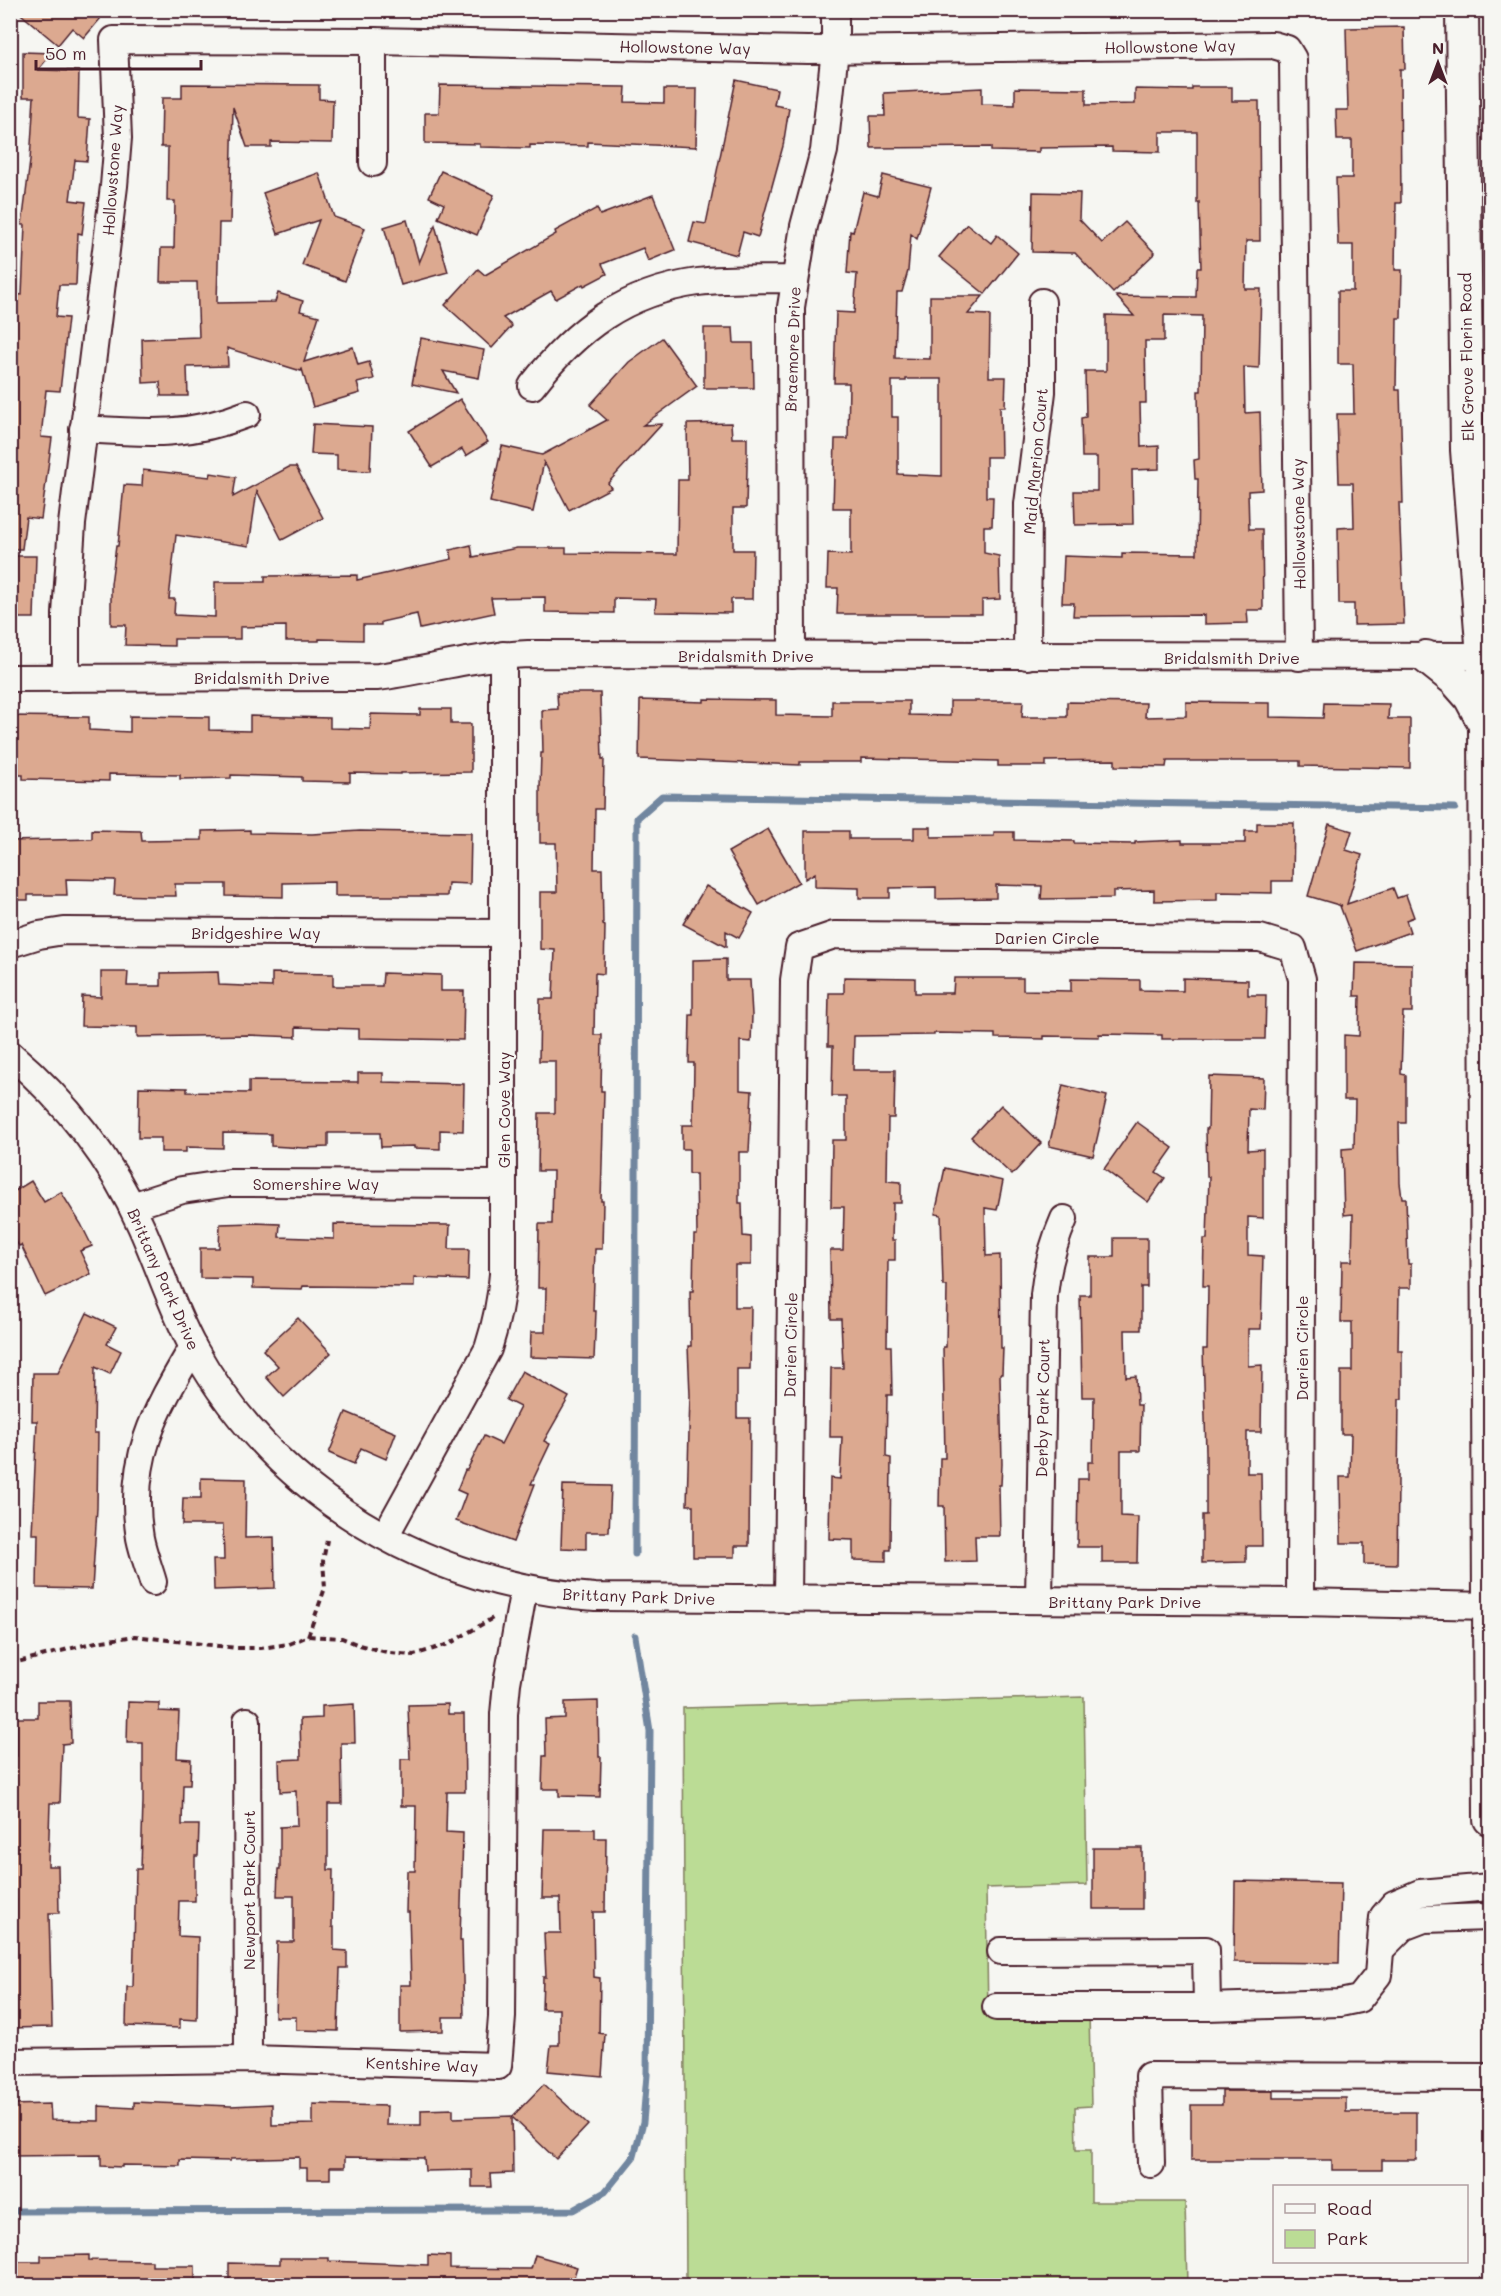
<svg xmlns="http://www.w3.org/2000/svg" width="1501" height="2296" viewBox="0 0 1501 2296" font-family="Mali,sans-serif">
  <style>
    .green { fill: #bbdc95; stroke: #827e60; stroke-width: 1.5 }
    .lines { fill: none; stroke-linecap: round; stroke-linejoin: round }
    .stream { stroke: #71869f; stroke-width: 7 }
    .building { fill: #dca990; stroke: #4a1f2b; stroke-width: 1.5; fill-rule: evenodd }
    .minor-casing { stroke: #4a1f2b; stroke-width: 30 }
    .major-casing { stroke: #4a1f2b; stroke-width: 36 }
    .path { stroke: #4a1f2b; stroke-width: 4; stroke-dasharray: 6 4.5; stroke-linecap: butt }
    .minor { stroke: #f6f6f2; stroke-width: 26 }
    .major { stroke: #f6f6f2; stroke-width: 32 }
    .labels { text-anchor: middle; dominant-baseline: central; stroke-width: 4.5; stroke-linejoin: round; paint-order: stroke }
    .street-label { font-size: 16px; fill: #4a1f2b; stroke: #f6f6f2 }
  </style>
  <rect width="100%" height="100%" fill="#f6f6f2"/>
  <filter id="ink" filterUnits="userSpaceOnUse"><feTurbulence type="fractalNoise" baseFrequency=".0167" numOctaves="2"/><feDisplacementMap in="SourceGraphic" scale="12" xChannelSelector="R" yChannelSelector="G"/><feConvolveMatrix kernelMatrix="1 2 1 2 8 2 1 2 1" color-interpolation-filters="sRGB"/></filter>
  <g filter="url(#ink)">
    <polygon class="green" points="1084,1697 1087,1885 986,1888 988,2015 1089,2012 1091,2106 1075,2107 1076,2150 1091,2150 1091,2202 1185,2202 1187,2285 686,2285 683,1708"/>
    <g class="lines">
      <g class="stream">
        <polyline points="635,1554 637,818 662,796 1455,808"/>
        <polyline points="10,2211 573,2210 605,2192 634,2156 643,2122 647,2075 650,1731 635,1636"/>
      </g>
    </g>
    <g class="building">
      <polygon points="16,10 90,10 100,19 84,38 72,28 58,45"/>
      <polygon points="1404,27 1405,69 1400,69 1401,203 1396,203 1395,270 1402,270 1401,318 1397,318 1396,390 1400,390 1403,503 1399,503 1404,624 1354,625 1354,604 1339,604 1338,528 1354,527 1353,483 1339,483 1337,414 1354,414 1353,364 1338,364 1338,291 1353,291 1353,245 1338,245 1336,178 1352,178 1352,140 1337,140 1336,110 1348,110 1346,28"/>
      <polygon points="23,52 52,53 38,70 79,71 78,118 90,119 87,161 75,160 70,200 86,202 82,234 78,233 76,285 59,285 56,317 68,318 60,391 46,390 41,437 52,438 41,519 26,517 22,549 10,549 10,328 13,294 22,295 25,225 22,225 30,161 34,97 23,97"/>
      <polygon points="736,80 777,89 774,105 789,108 783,146 758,237 743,232 737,255 689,242 694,222 706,224"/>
      <polygon points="182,84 319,85 319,99 333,100 332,143 271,142 271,147 247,147 233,107 230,223 219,223 217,303 275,302 278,293 303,301 300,311 319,316 304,362 353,347 358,365 369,362 374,379 357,383 360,393 313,407 302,369 301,371 227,348 228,366 187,367 188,396 161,396 160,382 143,383 142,339 199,337 197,282 160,282 161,248 174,248 175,201 167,201 168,147 161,147 162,98 182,98"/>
      <polygon points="440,85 626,87 625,102 664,103 664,89 697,89 696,147 588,142 588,146 530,145 530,148 480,147 480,144 425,143 425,113 439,113"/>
      <polygon points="1192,87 1232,87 1232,101 1259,101 1260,241 1246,241 1245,289 1261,289 1259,368 1244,367 1245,413 1260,412 1262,490 1248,491 1249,529 1262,529 1263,610 1247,610 1248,623 1204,624 1204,615 1073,616 1074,603 1062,603 1064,556 1122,558 1122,553 1197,554 1198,479 1195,479 1194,460 1199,459 1198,391 1201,391 1202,316 1164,315 1164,341 1145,341 1146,403 1140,403 1141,447 1159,446 1159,469 1132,470 1133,524 1075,525 1074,491 1097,491 1097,457 1082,457 1081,418 1086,417 1085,371 1106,371 1106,315 1134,316 1116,296 1196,297 1197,268 1201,268 1199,202 1197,203 1197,132 1160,132 1160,152 1112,151 1112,147 1039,148 1039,152 991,151 991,147 871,148 870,116 885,116 884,93 982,88 982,104 1015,105 1015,88 1086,89 1086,105 1135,104 1135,89 1192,90"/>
      <polygon points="441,171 494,195 477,235 438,218 444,204 429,197"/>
      <polygon points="319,173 334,217 365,228 345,281 302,265 319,220 278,234 263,193"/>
      <path d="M883,175l48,12 -14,52 -6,-5 -3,37 -6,21h-5l-2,66 35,1v-63h53l-15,18 22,1 -1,62h17l-1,30h-5l1,50h-15v40h7l-1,29h-8v27l15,3 1,43 -18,1v14h-145l1,-26h-11l1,-34 23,1v-47h-18l2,-69h13l1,-56h-15l2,-71 18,1 3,-39 -10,-1 3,-42 3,1 10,-40 15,4zM906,379h36v97l-44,-2v-57h-6v-36h14z"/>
      <polygon points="1033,192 1080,193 1079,219 1102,243 1125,222 1155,253 1113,293 1075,253 1032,252"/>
      <polygon points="653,195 675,250 648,261 643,248 602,264 607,274 584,286 583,284 556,299 551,291 503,318 512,326 492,348 445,305 478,269 485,275 556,234 555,231 597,208 600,215"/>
      <polygon points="407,220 419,263 435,225 448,272 401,285 384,227"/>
      <polygon points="967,224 991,243 997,235 1018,253 985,294 939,257"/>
      <polygon points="704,328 733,328 734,343 753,343 754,388 704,388"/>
      <polygon points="421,338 484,350 479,378 443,371 456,393 412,384"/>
      <polygon points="662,338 697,386 643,425 662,424 608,483 611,488 569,510 544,462 533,512 490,502 502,446 542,455 607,420 590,405 629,362"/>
      <polygon points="460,399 488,442 466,456 462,449 432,467 409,431"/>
      <polygon points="731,423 732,438 747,438 747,467 746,508 733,508 733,550 753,550 752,599 731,599 731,613 655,612 656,599 614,598 614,613 545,612 545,597 491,598 494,613 420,629 417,614 381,622 381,625 363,625 363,640 319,639 319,641 286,641 286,626 240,627 240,639 174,639 174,646 125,645 126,625 111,625 111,584 116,546 118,546 124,485 142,486 143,470 210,477 211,473 236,477 233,497 289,467 296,467 323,518 282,540 257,491 249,546 176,535 169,599 175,599 174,615 215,617 215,582 265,582 265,576 357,575 357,580 452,559 450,550 471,545 473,557 517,548 566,548 566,553 677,554 678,480 688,480 687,424"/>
      <polygon points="313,424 372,427 370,471 337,470 337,455 311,454"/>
      <polygon points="10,556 36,556 34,618 10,618"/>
      <polygon points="557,693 600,693 602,759 604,759 603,809 595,809 594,869 602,869 603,925 605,926 604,974 595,973 594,1035 602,1035 601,1091 604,1091 601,1201 603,1201 602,1249 595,1249 593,1311 596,1311 594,1359 530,1357 531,1332 545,1332 546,1288 538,1288 539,1224 552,1224 553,1171 538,1171 539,1113 555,1113 555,1061 539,1061 540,999 553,999 555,950 540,949 540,892 557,892 556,843 540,843 540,787 541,753 543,753 542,710 558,709"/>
      <polygon points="704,699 776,700 776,715 832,716 832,701 909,701 909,715 950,716 950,701 1023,701 1022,717 1067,717 1067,702 1146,703 1145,717 1186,716 1186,702 1270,703 1270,717 1323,718 1324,703 1389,704 1388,719 1410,719 1410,768 1300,766 1300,761 1167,761 1166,767 1115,766 1115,760 1046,761 1046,766 998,766 998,761 861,758 861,762 800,762 800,765 639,759 640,700 704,702"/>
      <polygon points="420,709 451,709 451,724 471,724 471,772 401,773 401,774 350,773 350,782 302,781 302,777 231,775 231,778 180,779 180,775 109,774 109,781 23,779 23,775 10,775 10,716 89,717 89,730 130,732 130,716 209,717 209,730 250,731 250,716 330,718 330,728 370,729 371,714 420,715"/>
      <polygon points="1257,823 1294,823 1293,881 1272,881 1272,893 1217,892 1217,900 1154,901 1154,890 1113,891 1113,898 1041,899 1042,886 996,885 996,898 936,899 936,887 890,888 890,898 859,898 859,888 815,887 815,873 805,879 805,831 849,831 849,839 914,839 914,827 931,827 931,837 994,836 994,832 1014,832 1014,840 1074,841 1074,843 1135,844 1135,842 1182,840 1182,843 1245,843 1245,831 1257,831"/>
      <polygon points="1329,824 1352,831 1346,850 1362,855 1347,904 1393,888 1397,898 1406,895 1414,917 1406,920 1410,932 1357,951 1340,906 1342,906 1308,896"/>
      <polygon points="768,829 799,882 759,905 728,852"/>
      <polygon points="92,830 141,831 142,841 202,840 202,831 250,830 250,833 312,834 360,831 471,833 470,884 448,883 447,896 335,896 335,882 283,883 283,897 226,896 226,884 175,884 176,896 149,896 114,895 115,880 66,879 67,895 28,895 28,900 10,900 10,841 92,839"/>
      <polygon points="706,886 753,913 739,938 726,931 726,947 683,924"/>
      <polygon points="726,959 726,980 750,980 752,1015 751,1042 740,1041 740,1090 752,1091 749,1152 739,1152 739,1203 742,1203 743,1236 751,1237 751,1265 735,1265 735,1307 751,1307 750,1369 737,1369 737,1418 750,1418 749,1546 735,1546 735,1557 693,1557 693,1505 687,1505 690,1395 688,1346 691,1346 690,1291 693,1291 694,1235 697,1235 696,1174 689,1174 689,1149 682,1149 682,1125 693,1125 694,1063 689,1063 690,1015 693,1015 693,960"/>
      <polygon points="1355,963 1412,964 1412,1012 1403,1012 1401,1074 1406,1075 1406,1123 1399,1123 1400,1183 1402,1198 1406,1198 1408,1264 1411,1264 1411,1288 1399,1288 1398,1351 1402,1351 1402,1399 1399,1399 1397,1565 1364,1564 1364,1543 1341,1543 1340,1477 1350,1477 1351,1434 1341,1434 1341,1371 1352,1371 1352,1322 1341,1322 1342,1261 1352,1261 1353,1214 1344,1215 1342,1149 1354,1148 1355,1100 1344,1100 1344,1035 1359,1036 1360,996 1354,996"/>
      <polygon points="101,972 128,972 127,986 161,986 161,973 218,972 219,985 272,987 272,973 333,974 333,986 382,986 383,973 441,975 441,991 464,991 463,1040 359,1038 359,1029 296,1027 296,1037 248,1035 137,1037 137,1027 81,1026 82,996 101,997"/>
      <polygon points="844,977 915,978 915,993 953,993 954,978 1023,978 1023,990 1071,991 1071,979 1140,980 1140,990 1183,991 1183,978 1248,980 1248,995 1266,995 1265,1039 1162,1039 1162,1035 1099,1034 1099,1037 1044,1036 1044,1039 995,1038 995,1034 934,1033 934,1035 854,1036 853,1070 895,1070 894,1118 888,1118 887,1181 901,1182 901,1203 893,1203 892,1240 895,1240 895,1260 888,1260 887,1346 891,1346 892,1395 887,1395 886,1457 891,1458 890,1550 886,1550 886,1561 853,1560 853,1540 829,1539 830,1478 840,1479 842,1437 830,1437 831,1368 843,1368 841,1319 831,1319 830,1250 843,1250 844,1207 831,1207 832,1140 846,1140 846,1096 832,1096 833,1046 828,1046 829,993 844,993"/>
      <polygon points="358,1073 383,1073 383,1082 464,1084 463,1131 440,1130 440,1149 414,1148 414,1146 381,1147 380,1133 328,1133 328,1147 304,1148 271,1146 271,1134 223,1133 223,1148 186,1147 186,1152 161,1152 161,1138 138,1138 139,1087 187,1088 187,1092 249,1093 249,1081 358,1082"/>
      <polygon points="1209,1076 1264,1078 1263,1110 1249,1109 1248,1150 1263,1149 1263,1218 1248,1217 1248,1255 1263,1256 1261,1329 1248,1329 1248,1366 1262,1365 1261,1432 1247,1432 1247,1473 1261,1473 1262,1546 1246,1546 1246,1562 1202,1563 1202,1515 1206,1515 1206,1452 1203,1349 1207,1349 1208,1286 1203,1286 1204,1239 1207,1239 1209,1177 1207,1177 1206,1129 1208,1129"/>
      <polygon points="1063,1085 1107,1096 1093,1156 1049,1146"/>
      <polygon points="1001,1105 1041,1143 1012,1175 971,1137"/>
      <polygon points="1137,1122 1173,1148 1156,1172 1165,1178 1148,1202 1104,1169"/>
      <polygon points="945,1168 1003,1181 997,1210 985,1208 986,1256 1000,1255 1001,1348 1003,1348 1002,1374 1000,1374 1002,1464 1001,1485 999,1485 1000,1536 975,1536 976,1561 945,1562 944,1506 939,1506 940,1458 945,1458 943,1347 946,1347 947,1286 943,1286 941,1215 935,1214"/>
      <polygon points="31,1181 44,1202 61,1192 81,1224 92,1246 80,1251 91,1274 45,1296 21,1245 19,1246 10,1233 10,1194"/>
      <polygon points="255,1223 280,1224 279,1237 334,1239 334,1224 450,1225 449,1249 469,1249 468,1280 414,1278 414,1287 303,1286 302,1289 253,1288 253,1279 200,1278 200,1248 219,1248 220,1224"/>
      <polygon points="1114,1238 1147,1238 1147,1287 1141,1287 1141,1330 1125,1330 1126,1377 1136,1376 1137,1405 1141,1405 1140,1451 1121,1451 1121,1516 1138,1517 1137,1563 1102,1563 1102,1547 1077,1547 1078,1479 1088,1479 1088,1462 1093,1462 1094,1397 1082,1397 1080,1295 1090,1295 1090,1257 1114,1257"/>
      <polygon points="87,1313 116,1327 107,1344 121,1351 110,1374 95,1367 94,1433 98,1433 97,1508 92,1589 37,1588 38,1534 32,1534 37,1421 32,1421 33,1373 58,1373"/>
      <polygon points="298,1318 331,1353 284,1397 266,1377 278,1366 263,1350"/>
      <polygon points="522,1371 569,1397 544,1441 550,1444 531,1484 535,1484 513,1542 456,1521 466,1494 457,1490 465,1470 467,1470 484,1436 501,1444 520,1407 506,1400"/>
      <polygon points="346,1412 396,1433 386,1459 361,1448 354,1464 329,1453"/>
      <polygon points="201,1478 246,1479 245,1538 274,1537 275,1588 214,1590 213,1560 224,1560 223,1525 182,1525 183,1498 201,1498"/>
      <polygon points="563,1485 611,1486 609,1532 586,1532 586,1549 561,1548"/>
      <polygon points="38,1701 70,1701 71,1743 62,1744 60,1803 50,1803 48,1866 58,1866 59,1913 49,1913 52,2027 12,2028 10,1941 16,1941 16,1900 10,1900 10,1831 12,1831 14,1789 10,1789 10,1756 17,1756 17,1718 38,1718"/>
      <polygon points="598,1701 599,1757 601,1757 600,1797 559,1796 559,1789 542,1789 543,1756 546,1756 545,1719 565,1718 565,1702"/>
      <polygon points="128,1702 159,1703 159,1711 179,1712 177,1758 191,1759 190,1785 183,1785 182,1825 199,1825 198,1856 195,1856 195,1901 179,1901 178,1936 198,1937 197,2020 180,2019 180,2028 126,2026 127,1987 133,1987 136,1869 141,1869 143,1802 143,1743 127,1743"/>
      <polygon points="354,1704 355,1743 341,1743 342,1804 328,1804 328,1870 333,1870 332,1927 334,1927 334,1950 347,1951 347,1968 340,1968 338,2031 296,2030 296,2017 275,2017 277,1942 294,1942 294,1896 277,1896 278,1869 280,1869 280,1827 297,1826 296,1791 280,1792 279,1760 301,1759 300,1719 322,1718 322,1706"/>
      <polygon points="448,1704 448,1714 464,1714 465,1792 447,1792 446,1832 463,1833 460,1941 462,1941 464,2017 443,2017 443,2031 400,2032 400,1985 411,1985 409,1912 406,1912 407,1871 415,1871 416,1806 401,1806 401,1759 410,1759 408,1705"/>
      <polygon points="544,1829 595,1829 595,1838 606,1838 605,1912 593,1912 594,1977 600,1978 599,2033 605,2034 602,2076 548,2071 551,2045 559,2045 559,2009 542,2009 543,1977 546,1977 544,1933 561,1933 560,1898 542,1898"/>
      <rect x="1093" y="1848" width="49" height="61"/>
      <polygon points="1235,1881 1341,1883 1339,1963 1234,1962"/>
      <polygon points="544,2084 588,2125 556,2159 512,2117"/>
      <polygon points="1222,2091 1273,2091 1273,2098 1346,2098 1346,2112 1416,2112 1416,2160 1382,2160 1382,2170 1332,2170 1332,2160 1191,2160 1191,2105 1222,2105"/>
      <polygon points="134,2102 231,2106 272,2104 272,2125 313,2124 313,2104 387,2106 386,2125 421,2125 421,2110 453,2109 453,2118 512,2116 513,2173 490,2174 491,2187 472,2187 472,2170 425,2171 424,2158 345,2157 345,2167 330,2167 330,2179 307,2179 307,2168 299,2168 299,2157 230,2159 230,2161 180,2160 180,2166 122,2165 122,2167 101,2166 101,2155 10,2156 10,2105 50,2104 51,2120 99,2121 99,2106 134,2108"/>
      <polygon points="89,2255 89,2260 152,2261 152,2266 195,2266 195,2286 10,2286 10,2262 41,2262 41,2256"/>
      <polygon points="428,2255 450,2256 450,2268 531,2269 535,2255 577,2267 571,2286 229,2286 229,2263 280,2264 280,2258 329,2258 329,2261 428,2265"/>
    </g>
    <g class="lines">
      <defs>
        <g id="minor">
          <polyline points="373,163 373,41"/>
          <path d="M532,386c44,-57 93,-94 166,-104 32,-4 64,-2 96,-3"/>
          <path d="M83,429c62,4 106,8 164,-15"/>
          <polyline points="792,655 791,307 804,226 824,151 835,50 835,10"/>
          <polyline points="1027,656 1028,504 1042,392 1042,302"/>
          <path d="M10,678l368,-1c50,-7 99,-21 150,-23l955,2"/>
          <polyline points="66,678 66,614 72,524 114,186 118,138 114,40 373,41 808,50 1273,45 1287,49 1293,59 1299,657"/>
          <polyline points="10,944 39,935 64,931 503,933"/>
          <path d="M10,1054c55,47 102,106 131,172 18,40 31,82 52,121 83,149 233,238 402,250l705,5 190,4"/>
          <polyline points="132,1206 182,1190 229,1183 503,1184"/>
          <path d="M385,1536l103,-187c8,-25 13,-48 15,-75v-619"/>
          <path d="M153,1582c-4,-14 -10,-29 -13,-44 -13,-79 15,-126 53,-191"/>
          <polyline points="788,1599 794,980 799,947 834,935 1260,938 1293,948 1302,979 1300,1602"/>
          <path d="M1039,1600l5,-305c3,-28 9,-51 20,-76"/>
          <polyline points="247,1721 248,2059"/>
          <polyline points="1381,1949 1403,1927 1424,1919 1490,1917"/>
          <polyline points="1001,1951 1206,1950 1207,2007"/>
          <polyline points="996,2007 1207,2007 1340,2003 1359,1999 1378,1975 1383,1917 1394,1904 1420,1893 1490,1887"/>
          <polyline points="10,2062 248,2059 498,2066 502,2017 504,1714 507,1683 524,1588"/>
          <polyline points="1151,2164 1149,2076 1490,2077"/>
        </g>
        <g id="major">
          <polyline points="1462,10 1467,450 1483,656 1485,724 1490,1819"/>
          <polyline points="1426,657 1455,680 1470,697 1484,723"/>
        </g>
      </defs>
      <use href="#minor" class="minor-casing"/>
      <use href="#major" class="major-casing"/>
      <g class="path">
        <polyline points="308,1636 325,1588 323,1561 327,1540"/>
        <polyline points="10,1664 96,1642 135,1636 236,1648 261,1648 289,1644 308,1636 342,1638 359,1645 390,1653 414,1655 449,1644 496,1616"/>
      </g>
      <use href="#minor" class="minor"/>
      <use href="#major" class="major"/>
    </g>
  </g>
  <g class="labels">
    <g class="street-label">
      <text transform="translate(1170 46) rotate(-1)">Hollowstone Way</text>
      <text transform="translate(685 47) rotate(1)">Hollowstone Way</text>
      <text transform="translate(112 170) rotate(-86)">Hollowstone Way</text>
      <text transform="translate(792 349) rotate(-88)">Braemore Drive</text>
      <text transform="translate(1466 357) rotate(-91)">Elk Grove Florin Road</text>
      <text transform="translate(1035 461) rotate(-85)">Maid Marion Court</text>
      <text transform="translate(1298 524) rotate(-91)">Hollowstone Way</text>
      <text x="746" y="655">Bridalsmith Drive</text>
      <text x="1232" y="657">Bridalsmith Drive</text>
      <text x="262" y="677">Bridalsmith Drive</text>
      <text x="256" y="932">Bridgeshire Way</text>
      <text x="1047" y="937">Darien Circle</text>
      <text transform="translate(503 1110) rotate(-90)">Glen Cove Way</text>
      <text x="316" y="1183">Somershire Way</text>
      <text transform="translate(164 1279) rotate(66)">Brittany Park Drive</text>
      <text transform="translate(790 1345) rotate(-89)">Darien Circle</text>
      <text transform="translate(1301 1348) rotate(-90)">Darien Circle</text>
      <text transform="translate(1042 1408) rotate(-89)">Derby Park Court</text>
      <text transform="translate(639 1596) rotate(2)">Brittany Park Drive</text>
      <text x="1125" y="1601">Brittany Park Drive</text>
      <text transform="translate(248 1890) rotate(-90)">Newport Park Court</text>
      <text transform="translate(422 2064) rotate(2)">Kentshire Way</text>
    </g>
  </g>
  <rect width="1501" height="2296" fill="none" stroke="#f6f6f2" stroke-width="36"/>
  <rect x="18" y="18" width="1465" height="2260" fill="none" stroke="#4a1f2b" stroke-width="2" filter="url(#ink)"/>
  <rect x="1273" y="2185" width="195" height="78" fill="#f6f6f2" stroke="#b1a0a2" stroke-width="1.5"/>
  <rect x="1285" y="2204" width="30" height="9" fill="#f6f6f2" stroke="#b1a0a2" stroke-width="1.5"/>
  <text x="1327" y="2215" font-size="18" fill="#4a1f2b">Road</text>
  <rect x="1285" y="2230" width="30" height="18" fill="#bbdc95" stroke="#b1a0a2" stroke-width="1.5"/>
  <text x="1327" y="2245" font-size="18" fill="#4a1f2b">Park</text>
  <g transform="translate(1438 63)" stroke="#f6f6f2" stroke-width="4.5" paint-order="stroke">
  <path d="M0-4.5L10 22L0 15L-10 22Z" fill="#4a1f2b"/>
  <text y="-9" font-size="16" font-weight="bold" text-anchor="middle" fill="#4a1f2b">N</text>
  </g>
  <path d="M36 60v9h165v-9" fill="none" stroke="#4a1f2b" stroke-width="3"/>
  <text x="45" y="60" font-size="18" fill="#4a1f2b" stroke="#f6f6f2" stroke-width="4.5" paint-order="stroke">50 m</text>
</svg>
